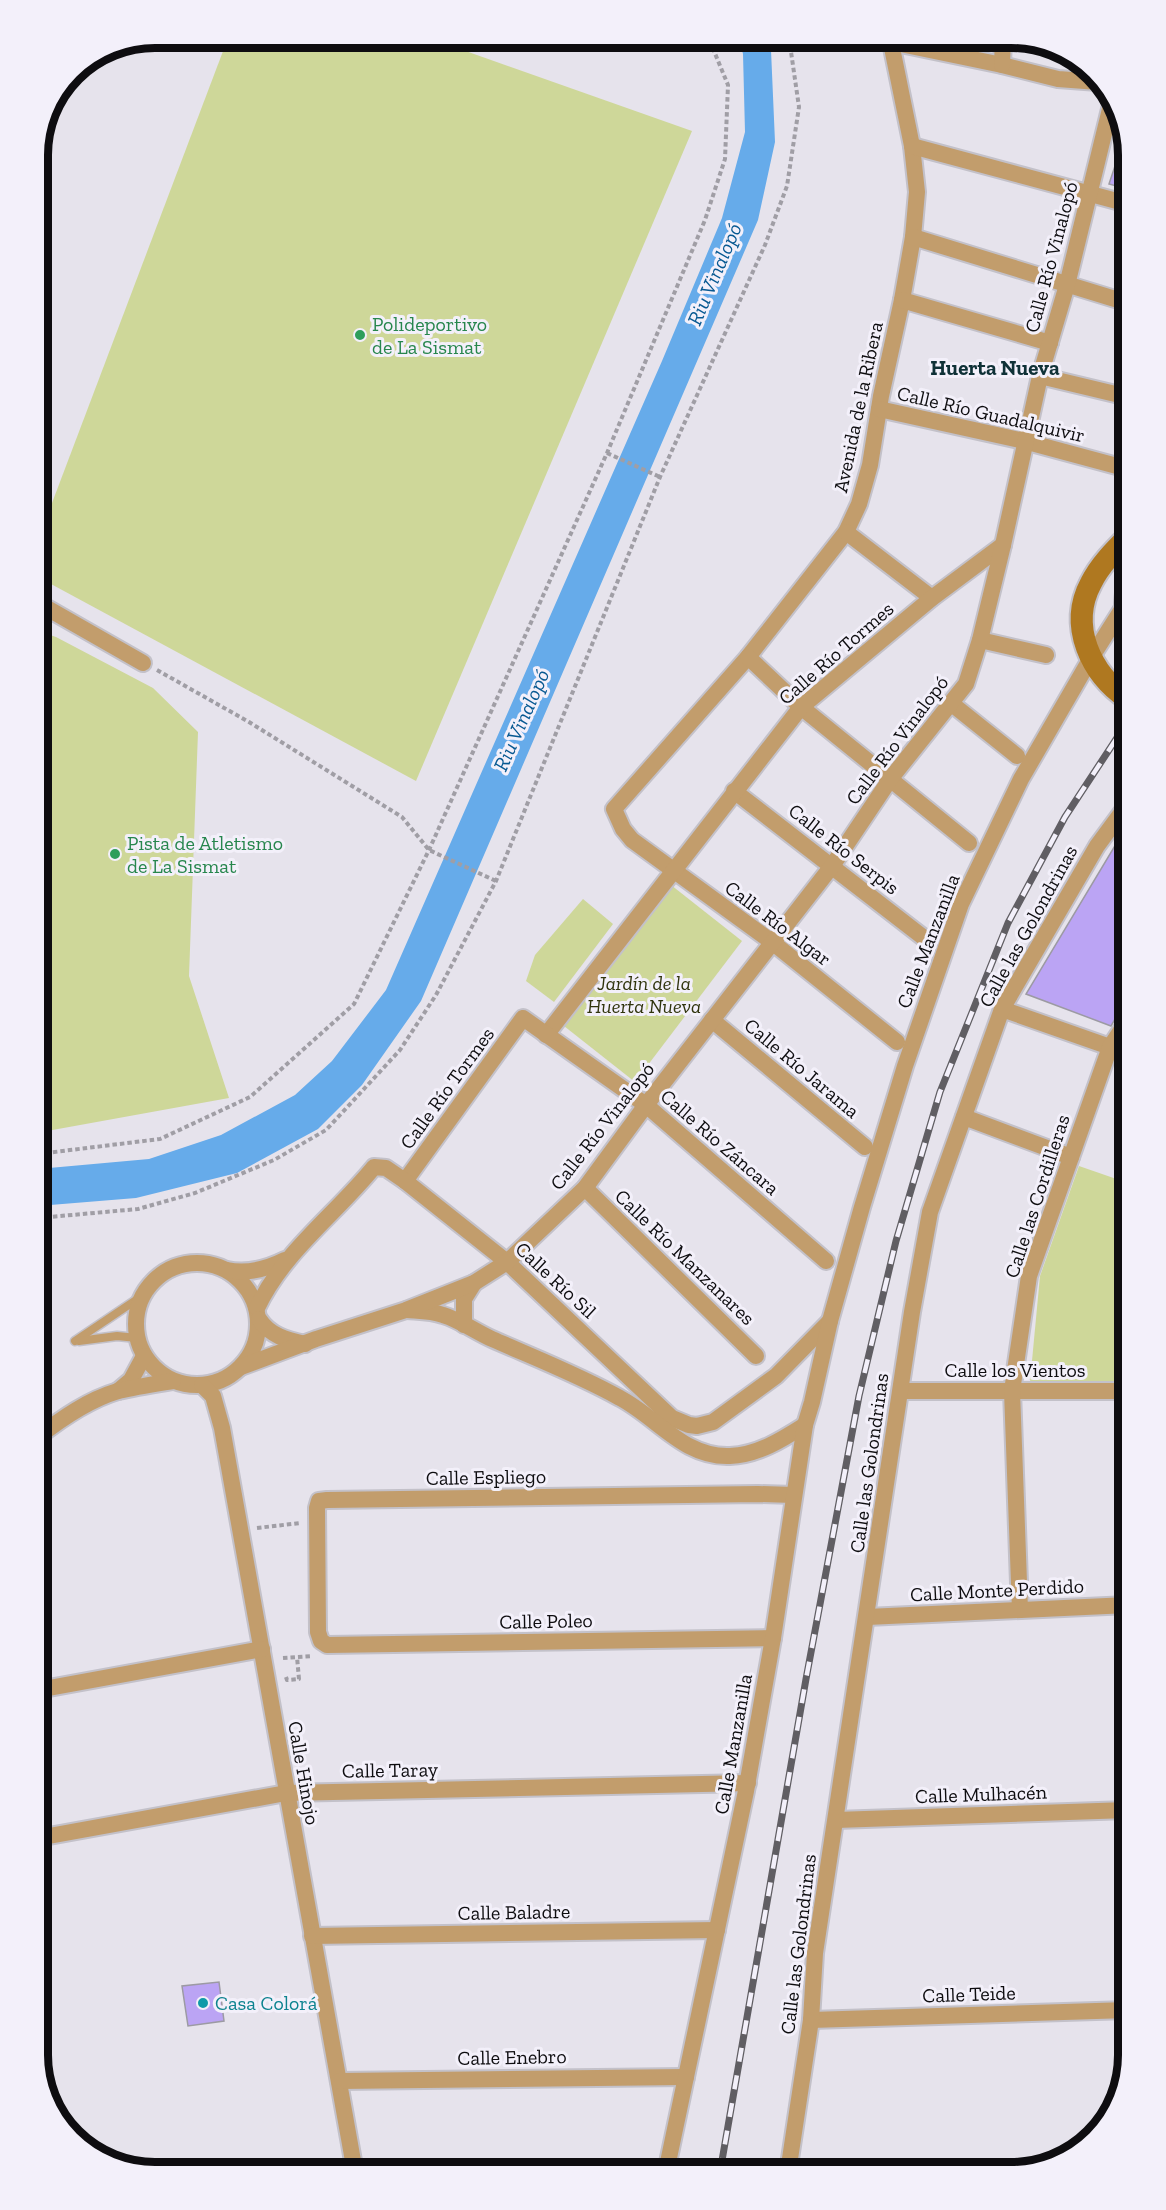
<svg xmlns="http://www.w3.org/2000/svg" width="1166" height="2210" viewBox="0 0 1166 2210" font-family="'Zilla Slab',serif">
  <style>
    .green { fill: #ced799 }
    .water { fill: #66abea }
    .building { fill: #bba4f4; stroke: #9c9aa3; stroke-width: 1.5 }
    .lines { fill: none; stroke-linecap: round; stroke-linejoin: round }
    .lane-casing { stroke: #c3c1c9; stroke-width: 11 }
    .street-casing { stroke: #c3c1c9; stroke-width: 20 }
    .secondary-casing { stroke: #c3c1c9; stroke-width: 26 }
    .path { stroke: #a09ea5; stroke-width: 4; stroke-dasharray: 4.5 3; stroke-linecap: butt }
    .lane { stroke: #c29d6c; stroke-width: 8 }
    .street { stroke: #c29d6c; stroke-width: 16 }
    .secondary { stroke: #af7820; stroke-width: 22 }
    .rail-casing { stroke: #605e63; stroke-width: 7 }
    .rail { stroke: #f3f0fa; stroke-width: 4.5; stroke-dasharray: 14; stroke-linecap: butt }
    .leisure-dot { fill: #2e9e5b; stroke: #f3f0fa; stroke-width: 2 }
    .culture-dot { fill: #0f9aa8; stroke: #f3f0fa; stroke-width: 2 }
    .labels { text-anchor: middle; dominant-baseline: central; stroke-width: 6; stroke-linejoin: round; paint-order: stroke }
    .street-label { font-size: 20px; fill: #0e0d10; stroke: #f3f0fa }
    .leisure-label { font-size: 20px; fill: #27864d; stroke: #f3f0fa; text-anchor: start }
    .park-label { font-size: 20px; font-style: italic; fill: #30340d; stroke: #f3f0fa }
    .culture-label { font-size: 20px; fill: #0d838f; stroke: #f3f0fa; text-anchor: start }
    .water-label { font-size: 21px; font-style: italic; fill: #085992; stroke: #f3f0fa }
    .neighbourhood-label { font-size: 21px; font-weight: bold; fill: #0f3137; stroke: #f3f0fa }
    .rim { fill: none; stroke: #0e0d10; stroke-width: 8 }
  </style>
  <rect width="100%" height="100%" fill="#e6e3ec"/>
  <g class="green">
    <polygon points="228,38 429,38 692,131 416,781 38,577 38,540"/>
    <polygon points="38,631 56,637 153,688 198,732 189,976 229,1098 47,1131 38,1129"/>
    <polygon points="671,885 742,941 635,1082 564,1026"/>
    <polygon points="583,899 613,924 554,1002 526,981 535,955"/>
    <polygon points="1079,1166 1128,1183 1128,1382 1030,1382 1040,1276"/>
  </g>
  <polygon class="water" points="739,38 767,38 771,50 775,142 758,220 421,1001 362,1085 318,1129 237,1173 136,1198 38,1206 38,1169 149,1159 221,1135 295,1095 332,1061 386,990 662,361 722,218 745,132 743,54"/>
  <g class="building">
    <polygon points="1125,136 1128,155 1128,189 1109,184"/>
    <polygon points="1128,824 1128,997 1111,1026 1026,994"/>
    <polygon points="219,1982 224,2021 188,2026 182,1986"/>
  </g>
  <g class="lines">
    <defs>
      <g id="lane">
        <polyline points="75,1341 142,1296"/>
        <polyline points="79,1341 117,1336 137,1338"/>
      </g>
      <g id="street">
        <polyline points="890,38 912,146 917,192 913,237 902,300 881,396 870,465 859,504 846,532 748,657 614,809 623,829 632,840 772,942 897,1042"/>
        <polyline points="891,42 1002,65 1058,79 1098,82"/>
        <polyline points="1002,65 1003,38"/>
        <polyline points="912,146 1128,204"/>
        <polyline points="913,237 1128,303"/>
        <polyline points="902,300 1050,343"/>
        <polyline points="1040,376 1128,397"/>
        <polyline points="879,409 1024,441 1128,469"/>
        <polyline points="846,532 932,598"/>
        <polyline points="38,603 143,663"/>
        <polyline points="980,640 1046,655"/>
        <polyline points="748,657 801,707 969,843"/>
        <polyline points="952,704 1017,756"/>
        <polyline points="734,791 928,941"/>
        <polyline points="1002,1009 1110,1047"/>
        <polyline points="712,1020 865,1147"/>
        <polyline points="546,1035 801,707 932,598 1003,545"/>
        <polyline points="964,1117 1071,1157"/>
        <polyline points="405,1181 523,1018 646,1105 826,1261"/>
        <polyline points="585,1188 756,1356"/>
        <circle cx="197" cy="1324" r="61"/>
        <path d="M227,1270c20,4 40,-1 58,-10"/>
        <path d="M257,1308c27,-57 78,-93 117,-141l12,1 19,13 102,81 165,156 17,7 8,1 16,-4 63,-46 54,-55"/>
        <path d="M407,1310c12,1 25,1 36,5 17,5 33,17 49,24 43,19 87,36 128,59 38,20 64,60 110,58 28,-1 53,-17 75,-31"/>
        <path d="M259,1319c11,17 28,21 46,25"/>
        <polyline points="464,1325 464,1299 474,1283"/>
        <polyline points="241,1367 316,1339 406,1310 474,1283 507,1262 585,1188 646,1105 832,866 891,778 966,684 980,640 1003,545 1040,376 1067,285 1112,101"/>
        <polyline points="202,1385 213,1396 222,1428 355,2172"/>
        <polyline points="118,1391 131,1380 144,1356"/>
        <polyline points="901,1391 1128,1391"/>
        <path d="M38,1437c24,-19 50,-37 80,-46 18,-4 37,-7 55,-10"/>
        <polyline points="1020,1610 1012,1391 1029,1276 1110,1047 1128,1020"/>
        <polyline points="867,1617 1128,1605"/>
        <polyline points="773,1638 327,1645 321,1641 318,1632 317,1508 319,1501 327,1500 758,1494 794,1495"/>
        <polyline points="38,1690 262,1649"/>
        <polyline points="836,1820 1128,1810"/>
        <polyline points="38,1838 286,1793 748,1783"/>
        <polyline points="312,1936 717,1930"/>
        <polyline points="811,2020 1128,2010"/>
        <polyline points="339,2081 686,2077"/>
        <polyline points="666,2172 746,1791 773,1638 805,1425 812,1402 830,1321 862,1207 905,1066 961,904 1021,779 1091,658 1126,603"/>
        <polyline points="788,2172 811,2020 815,1953 912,1312 930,1212 1002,1009 1097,846 1128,804"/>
      </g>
      <g id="secondary">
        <polyline points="1128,613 1126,603 1128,583"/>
        <path d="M1128,699c-37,-25 -60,-73 -37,-116 9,-18 23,-32 37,-46"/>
      </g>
    </defs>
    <use href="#lane" class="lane-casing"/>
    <use href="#street" class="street-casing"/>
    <use href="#secondary" class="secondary-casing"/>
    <g class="path">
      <polyline points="750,38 789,43"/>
      <polyline points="607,453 660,477"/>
      <polyline points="157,670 249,722 402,817 429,850 496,881"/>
      <polyline points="38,1154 160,1139 250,1097 354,1004 429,850 607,453 705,220 725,159 728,85 709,39 712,38"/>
      <polyline points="38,1218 138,1209 195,1193 274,1160 326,1130 400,1050 436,995 496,881 660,477 765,245 787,186 799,107 789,38"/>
      <polyline points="257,1528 300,1523"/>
      <polyline points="283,1658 312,1656"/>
      <polyline points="286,1677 287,1680 299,1679 297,1657"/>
    </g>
    <use href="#lane" class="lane"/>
    <use href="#street" class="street"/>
    <use href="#secondary" class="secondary"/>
    <defs>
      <polyline id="rail" points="720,2172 806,1679 859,1396 896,1241 940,1092 1008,923 1065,817 1128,721"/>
    </defs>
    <use href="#rail" class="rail-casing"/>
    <use href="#rail" class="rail"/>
  </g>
  <g class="leisure-dot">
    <circle cx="360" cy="335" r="6"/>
    <circle cx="115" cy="854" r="6"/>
  </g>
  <circle class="culture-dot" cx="203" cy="2003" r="6"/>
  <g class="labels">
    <g class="street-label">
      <text transform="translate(1051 257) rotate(-75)">Calle Río Vinalopó</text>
      <text transform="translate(858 407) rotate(-78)">Avenida de la Ribera</text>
      <text transform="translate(991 414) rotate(13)">Calle Río Guadalquivir</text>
      <text transform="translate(836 653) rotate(-41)">Calle Río Tormes</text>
      <text transform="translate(897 740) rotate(-53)">Calle Río Vinalopó</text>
      <text transform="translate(844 849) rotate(38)">Calle Río Serpis</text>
      <text transform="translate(778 923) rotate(37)">Calle Río Algar</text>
      <text transform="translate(1028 926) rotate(-61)">Calle las Golondrinas</text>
      <text transform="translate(928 941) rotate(-69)">Calle Manzanilla</text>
      <text transform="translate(802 1068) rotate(40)">Calle Río Jarama</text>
      <text transform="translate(447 1088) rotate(-54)">Calle Río Tormes</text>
      <text transform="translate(602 1126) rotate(-52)">Calle Río Vinalopó</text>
      <text transform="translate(720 1142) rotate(41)">Calle Río Záncara</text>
      <text transform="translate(1037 1196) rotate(-72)">Calle las Cordilleras</text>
      <text transform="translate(685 1257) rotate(44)">Calle Río Manzanares</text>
      <text transform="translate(556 1280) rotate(43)">Calle Río Sil</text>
      <text x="1015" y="1370">Calle los Vientos</text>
      <text transform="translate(869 1463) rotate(-82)">Calle las Golondrinas</text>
      <text transform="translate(486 1477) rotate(-1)">Calle Espliego</text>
      <text transform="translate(997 1590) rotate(-3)">Calle Monte Perdido</text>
      <text transform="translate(546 1621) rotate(-1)">Calle Poleo</text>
      <text transform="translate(733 1744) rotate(-80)">Calle Manzanilla</text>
      <text transform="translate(390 1770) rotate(-1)">Calle Taray</text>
      <text transform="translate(304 1773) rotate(80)">Calle Hinojo</text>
      <text transform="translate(981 1794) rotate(-2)">Calle Mulhacén</text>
      <text transform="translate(514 1912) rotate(-1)">Calle Baladre</text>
      <text transform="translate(798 1944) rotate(-83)">Calle las Golondrinas</text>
      <text transform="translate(969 1994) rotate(-2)">Calle Teide</text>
      <text transform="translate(512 2057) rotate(-1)">Calle Enebro</text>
    </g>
    <g class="leisure-label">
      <text x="372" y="324">Polideportivo<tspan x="372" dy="23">de La Sismat</tspan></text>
      <text x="127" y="843">Pista de Atletismo<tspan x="127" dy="23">de La Sismat</tspan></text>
    </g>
    <g class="park-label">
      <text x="644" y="983">Jardín de la<tspan x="644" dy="23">Huerta Nueva</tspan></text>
    </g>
    <g class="culture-label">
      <text x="215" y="2003">Casa Colorá</text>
    </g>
    <g class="water-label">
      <text transform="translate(714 274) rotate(-67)">Riu Vinalopó</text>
      <text transform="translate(521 720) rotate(-66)">Riu Vinalopó</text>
    </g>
    <g class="neighbourhood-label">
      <text x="995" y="367">Huerta Nueva</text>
    </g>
  </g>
  <path d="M0 0H1166V2210H0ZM155 48H1011A107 107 0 0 1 1118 155V2055A107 107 0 0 1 1011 2162H155A107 107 0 0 1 48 2055V155A107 107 0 0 1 155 48Z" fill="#f3f0fa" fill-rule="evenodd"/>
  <path class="rim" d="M155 48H1011A107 107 0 0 1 1118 155V2055A107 107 0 0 1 1011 2162H155A107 107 0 0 1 48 2055V155A107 107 0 0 1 155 48Z"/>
</svg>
